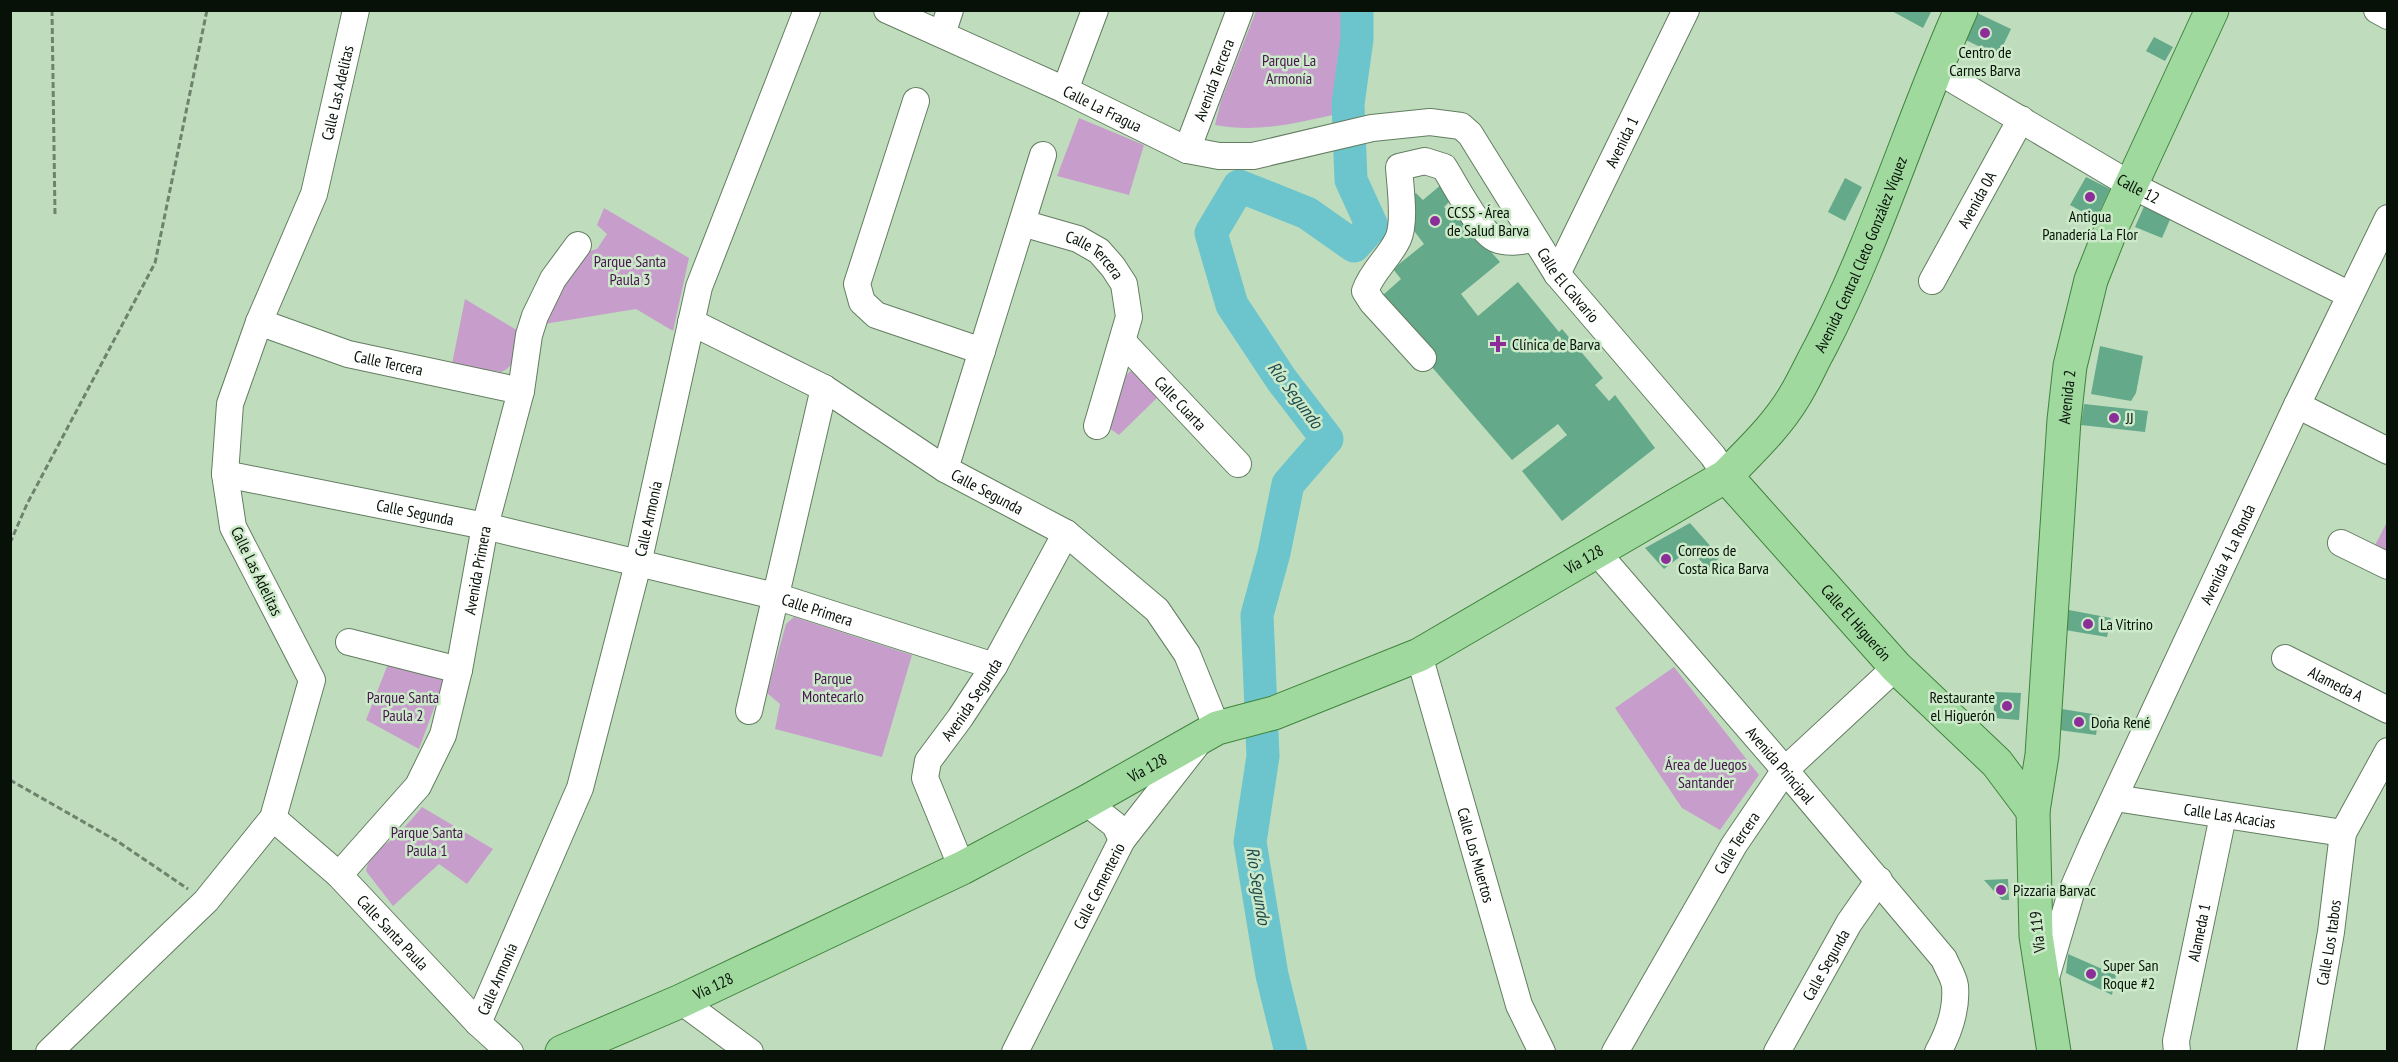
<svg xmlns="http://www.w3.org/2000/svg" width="2398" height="1062" viewBox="0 0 2398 1062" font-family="'PT Sans Narrow',sans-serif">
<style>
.green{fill:#c79ecb}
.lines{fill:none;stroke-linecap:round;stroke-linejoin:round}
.river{stroke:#6cc5cd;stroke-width:33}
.building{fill:#64a989}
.minor-casing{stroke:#637d60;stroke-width:28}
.major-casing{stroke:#40833e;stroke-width:35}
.path{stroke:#6d836c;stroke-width:3;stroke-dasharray:6 3;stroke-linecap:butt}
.minor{stroke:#fff;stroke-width:26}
.major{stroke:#9fd99d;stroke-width:33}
.poi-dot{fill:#8c2e98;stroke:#cceac9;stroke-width:2}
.labels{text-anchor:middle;stroke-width:5;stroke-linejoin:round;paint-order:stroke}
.poi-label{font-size:16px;fill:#071107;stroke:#cceac9;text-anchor:start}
.park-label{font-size:16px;fill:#491350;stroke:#cceac9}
.street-label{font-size:16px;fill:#071107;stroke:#cceac9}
.water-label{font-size:18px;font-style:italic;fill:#214a4e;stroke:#cceac9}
</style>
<rect width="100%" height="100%" fill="#bfddbd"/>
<path class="green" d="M1256,11H1345L1337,114C1297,123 1257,133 1215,125L1221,101Z
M1079,118L1144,145L1129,195L1057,176Z
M604,208L689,258L673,331L636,309L544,324L579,254L597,249L607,234L597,225Z
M465,299L520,332C517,347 517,367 501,372L452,364Z
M1134,368L1163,392L1119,435L1109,428L1123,378Z
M2387,522V561L2371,553Z
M794,617L912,655L882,757L775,729L780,704L767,693L786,624Z
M388,664L445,678L419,749L366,720Z
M1674,667L1759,775L1720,830L1682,808L1615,708Z
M422,807L493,849L467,884L439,864L393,906L366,871C369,853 388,844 400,832C408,824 415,815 422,807Z"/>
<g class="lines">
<path class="river" d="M1291,1052L1272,975L1250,842L1263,756L1257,615L1274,553L1288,484L1327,439L1281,379L1232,305L1211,233L1239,186L1307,213L1354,246L1372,226L1351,180L1348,104L1357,39V10"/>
</g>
<path class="building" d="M1890,10H1932L1923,28Z
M1973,11L2011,29L1998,56L1960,37Z
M2154,37L2173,47L2165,61L2146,51Z
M2086,177L2110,189L2096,219L2070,205Z
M1845,178L1862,187L1845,221L1828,212Z
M1442,184L1453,198L1444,207L1455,219L1459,216L1500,262L1461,294L1478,316L1518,282L1559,332L1562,329L1603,378L1595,385L1609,401L1615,395L1655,448L1562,521L1522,471L1567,435L1558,424L1512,460L1425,359L1414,329L1383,295L1401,279L1393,269L1424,244L1403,216L1404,202L1416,193L1423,200Z
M2145,204L2172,215L2162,238L2135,227Z
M2100,346L2143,356L2136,393L2131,401L2091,394Z
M2084,404L2148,411L2145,432L2081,425Z
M1690,523L1720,557L1708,569L1690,549L1664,569L1645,548Z
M2069,610L2111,618L2107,637L2065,630Z
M1995,692L2021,693L2019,720L1993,718Z
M2062,709L2099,715L2096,735L2059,730Z
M2008,879L2009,900H2002L1984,880Z
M2068,954L2116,975L2112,995L2066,973Z"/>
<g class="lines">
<g class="minor-casing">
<g id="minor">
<path id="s1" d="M887,10L1065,90L1187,150L1219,156H1253L1372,128L1430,122L1461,126L1470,134L1483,155L1557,274L1713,456L1726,476"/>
<path d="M2377,10L2388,16"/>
<path d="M942,34L950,10"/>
<path id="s2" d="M1935,69L2131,185L2350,295"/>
<path d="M1065,90L1095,10"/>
<path d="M916,101L857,284L862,302L876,315L982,351"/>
<path id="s3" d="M1187,150L1240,10"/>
<path id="s4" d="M1022,223L1078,239L1099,251L1113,267L1124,284L1129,317L1097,426"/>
<path id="s5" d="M1557,274L1686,10"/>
<path id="s6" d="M1932,281L2021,119"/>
<path id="s7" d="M259,322L348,354L521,391"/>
<path id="s8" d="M691,322L824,388L945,469L1066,533L1157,610L1187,654L1217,728"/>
<path id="s9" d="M1123,342L1238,464"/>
<path d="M1423,358L1372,302L1365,291C1372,271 1389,258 1398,239C1406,222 1400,186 1399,167L1425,161L1444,167C1455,184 1479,232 1496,239C1508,244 1522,241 1534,239"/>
<path d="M2297,405L2388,451"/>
<path d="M945,469L1043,155"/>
<path id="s10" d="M225,474L485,526L775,596L994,666"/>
<path d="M2341,543L2388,566"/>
<path id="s11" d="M1595,550L1785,770L1944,959C1947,967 1954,977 1955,986C1957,1009 1949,1032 1938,1052"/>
<path d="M349,642L459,670"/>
<path id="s12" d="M1419,655L1519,1005L1542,1052"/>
<path id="s13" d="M2285,658L2388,710"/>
<path d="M749,711L824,388"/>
<path id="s14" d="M2115,798L2343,833"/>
<path d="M1088,801L1091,806L1115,825L1122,840"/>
<path id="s15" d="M273,818L339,875L478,1023L510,1052"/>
<path id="s16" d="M962,868L925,778L928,761L960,718L994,666L1066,533"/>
<path id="s17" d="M339,875L418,786L443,735L459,670L485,526L521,391L529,335L535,316L553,279L578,245"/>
<path id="s18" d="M2045,981L2071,893L2092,845L2297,405L2388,218"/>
<path d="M681,1001L750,1052"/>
<path id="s19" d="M478,1023L580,788L638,564L699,287L807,10"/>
<path id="s20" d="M49,1052L206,901L273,818L312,680L233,527L225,474L230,404L259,322L314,194L356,10"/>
<path id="s21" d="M1015,1052L1122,840L1198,743"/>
<path id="s22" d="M1615,1052L1734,845L1785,770L1896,667"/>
<path id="s23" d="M1777,1052L1849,923L1879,880"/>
<path id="s24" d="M2177,1052L2176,1041L2223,816"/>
<path id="s25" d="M2310,1052L2331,932L2343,833L2388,751"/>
</g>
</g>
<g class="major-casing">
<g id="major">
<path id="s26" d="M1726,476L1896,667L1997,763L2033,811"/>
<path id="s27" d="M562,1052L681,1001L962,868L1088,801L1217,728L1274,713L1419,655L1726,476C1750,451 1776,427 1794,397C1804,381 1811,364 1820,348C1876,240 1911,122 1961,10"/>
<path id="s28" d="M2054,1052L2036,936L2033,811L2042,755L2064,420L2070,366L2091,280L2114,222L2212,10"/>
</g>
</g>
<path class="path" d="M52,10L55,215
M10,543L27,504L155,263L207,10
M10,780L117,841L188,889"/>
<use href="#minor" class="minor"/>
<use href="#major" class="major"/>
</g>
<g class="poi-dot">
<circle cx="1985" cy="33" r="6"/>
<circle cx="2090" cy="197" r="6"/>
<circle cx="1435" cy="221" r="6"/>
<path d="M1495 335h6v6h6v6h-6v6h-6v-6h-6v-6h6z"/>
<circle cx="2114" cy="418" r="6"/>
<circle cx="1666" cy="559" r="6"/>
<circle cx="2088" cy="624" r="6"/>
<circle cx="2007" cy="706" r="6"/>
<circle cx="2079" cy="722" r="6"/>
<circle cx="2001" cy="890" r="6"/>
<circle cx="2091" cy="974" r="6"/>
</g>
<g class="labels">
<g class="poi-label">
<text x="1985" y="58" text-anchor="middle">Centro de<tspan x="1985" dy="18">Carnes Barva</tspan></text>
<text x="1447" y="218">CCSS - Área<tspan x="1447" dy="18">de Salud Barva</tspan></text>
<text x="2090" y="222" text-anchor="middle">Antigua<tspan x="2090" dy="18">Panadería La Flor</tspan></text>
<text x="1512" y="350">Clínica de Barva</text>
<text x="2126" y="424">JJ</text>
<text x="1678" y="556">Correos de<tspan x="1678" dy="18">Costa Rica Barva</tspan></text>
<text x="2100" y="630">La Vitrino</text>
<text x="1995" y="703" text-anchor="end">Restaurante<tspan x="1995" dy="18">el Higuerón</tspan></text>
<text x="2091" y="728">Doña René</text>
<text x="2013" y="896">Pizzaria Barvac</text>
<text x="2103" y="971">Super San<tspan x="2103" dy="18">Roque #2</tspan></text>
</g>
<g class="park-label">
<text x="1289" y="66">Parque La<tspan x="1289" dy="18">Armonía</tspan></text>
<text x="630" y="267">Parque Santa<tspan x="630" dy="18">Paula 3</tspan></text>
<text x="833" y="684">Parque<tspan x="833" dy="18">Montecarlo</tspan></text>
<text x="403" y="703">Parque Santa<tspan x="403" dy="18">Paula 2</tspan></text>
<text x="1706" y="770">Área de Juegos<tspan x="1706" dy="18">Santander</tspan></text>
<text x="427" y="838">Parque Santa<tspan x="427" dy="18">Paula 1</tspan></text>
</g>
<g class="street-label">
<text dy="6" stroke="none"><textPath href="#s3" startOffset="75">Avenida Tercera</textPath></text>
<text dy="6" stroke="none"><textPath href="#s20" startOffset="1094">Calle Las Adelitas</textPath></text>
<text dy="6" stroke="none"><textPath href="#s1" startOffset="237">Calle La Fragua</textPath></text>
<text dy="6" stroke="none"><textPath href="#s5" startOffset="147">Avenida 1</textPath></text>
<text dy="6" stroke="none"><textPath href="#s2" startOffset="236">Calle 12</textPath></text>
<text dy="6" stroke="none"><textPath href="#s6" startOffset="93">Avenida 0A</textPath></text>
<text dy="6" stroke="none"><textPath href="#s27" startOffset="1564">Avenida Central Cleto González Víquez</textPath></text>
<text dy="6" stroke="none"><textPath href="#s4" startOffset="81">Calle Tercera</textPath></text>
<text dy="6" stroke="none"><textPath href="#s1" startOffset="802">Calle El Calvario</textPath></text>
<text dy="6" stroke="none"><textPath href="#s7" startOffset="136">Calle Tercera</textPath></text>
<text dy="6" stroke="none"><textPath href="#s28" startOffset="658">Avenida 2</textPath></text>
<text dy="6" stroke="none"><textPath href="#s9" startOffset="84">Calle Cuarta</textPath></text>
<text dy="6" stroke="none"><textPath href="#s8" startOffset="342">Calle Segunda</textPath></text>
<text dy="6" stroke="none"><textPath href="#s10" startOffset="194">Calle Segunda</textPath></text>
<text dy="6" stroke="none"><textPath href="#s19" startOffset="534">Calle Armonía</textPath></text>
<text dy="6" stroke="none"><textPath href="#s18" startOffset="465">Avenida 4 La Ronda</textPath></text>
<text dy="6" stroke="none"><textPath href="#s27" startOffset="1137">Vía 128</textPath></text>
<text dy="6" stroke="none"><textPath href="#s17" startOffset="344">Avenida Primera</textPath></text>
<text transform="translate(257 571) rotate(64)" y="6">Calle Las Adelitas</text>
<text dy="6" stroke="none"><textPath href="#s10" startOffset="608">Calle Primera</textPath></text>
<text dy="6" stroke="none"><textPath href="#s26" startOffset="196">Calle El Higuerón</textPath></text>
<text dy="6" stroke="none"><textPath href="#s13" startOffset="57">Alameda A</textPath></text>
<text dy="6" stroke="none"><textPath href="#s16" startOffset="190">Avenida Segunda</textPath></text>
<text dy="6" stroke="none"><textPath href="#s11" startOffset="284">Avenida Principal</textPath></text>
<text dy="6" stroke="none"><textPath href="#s27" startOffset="651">Vía 128</textPath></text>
<text dy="6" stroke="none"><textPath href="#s14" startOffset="116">Calle Las Acacias</textPath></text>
<text dy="6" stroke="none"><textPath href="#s22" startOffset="242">Calle Tercera</textPath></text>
<text dy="6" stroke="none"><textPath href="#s12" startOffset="208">Calle Los Muertos</textPath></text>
<text dy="6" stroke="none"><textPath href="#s21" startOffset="186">Calle Cementerio</textPath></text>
<text transform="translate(2037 932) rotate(-96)" y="6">Vía 119</text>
<text dy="6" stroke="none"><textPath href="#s15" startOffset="166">Calle Santa Paula</textPath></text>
<text dy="6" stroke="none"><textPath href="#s24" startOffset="122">Alameda 1</textPath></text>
<text dy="6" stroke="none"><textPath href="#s25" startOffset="111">Calle Los Itabos</textPath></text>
<text dy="6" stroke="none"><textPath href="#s23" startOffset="100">Calle Segunda</textPath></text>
<text dy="6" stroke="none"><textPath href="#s19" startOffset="48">Calle Armonía</textPath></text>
<text dy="6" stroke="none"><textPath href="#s27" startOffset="165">Vía 128</textPath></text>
</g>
<g class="water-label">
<text transform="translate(1295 395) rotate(53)" y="6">Río Segundo</text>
<text transform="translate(1258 886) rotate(81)" y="6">Río Segundo</text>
</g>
</g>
<rect width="2398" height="1062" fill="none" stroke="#071107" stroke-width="24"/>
</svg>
